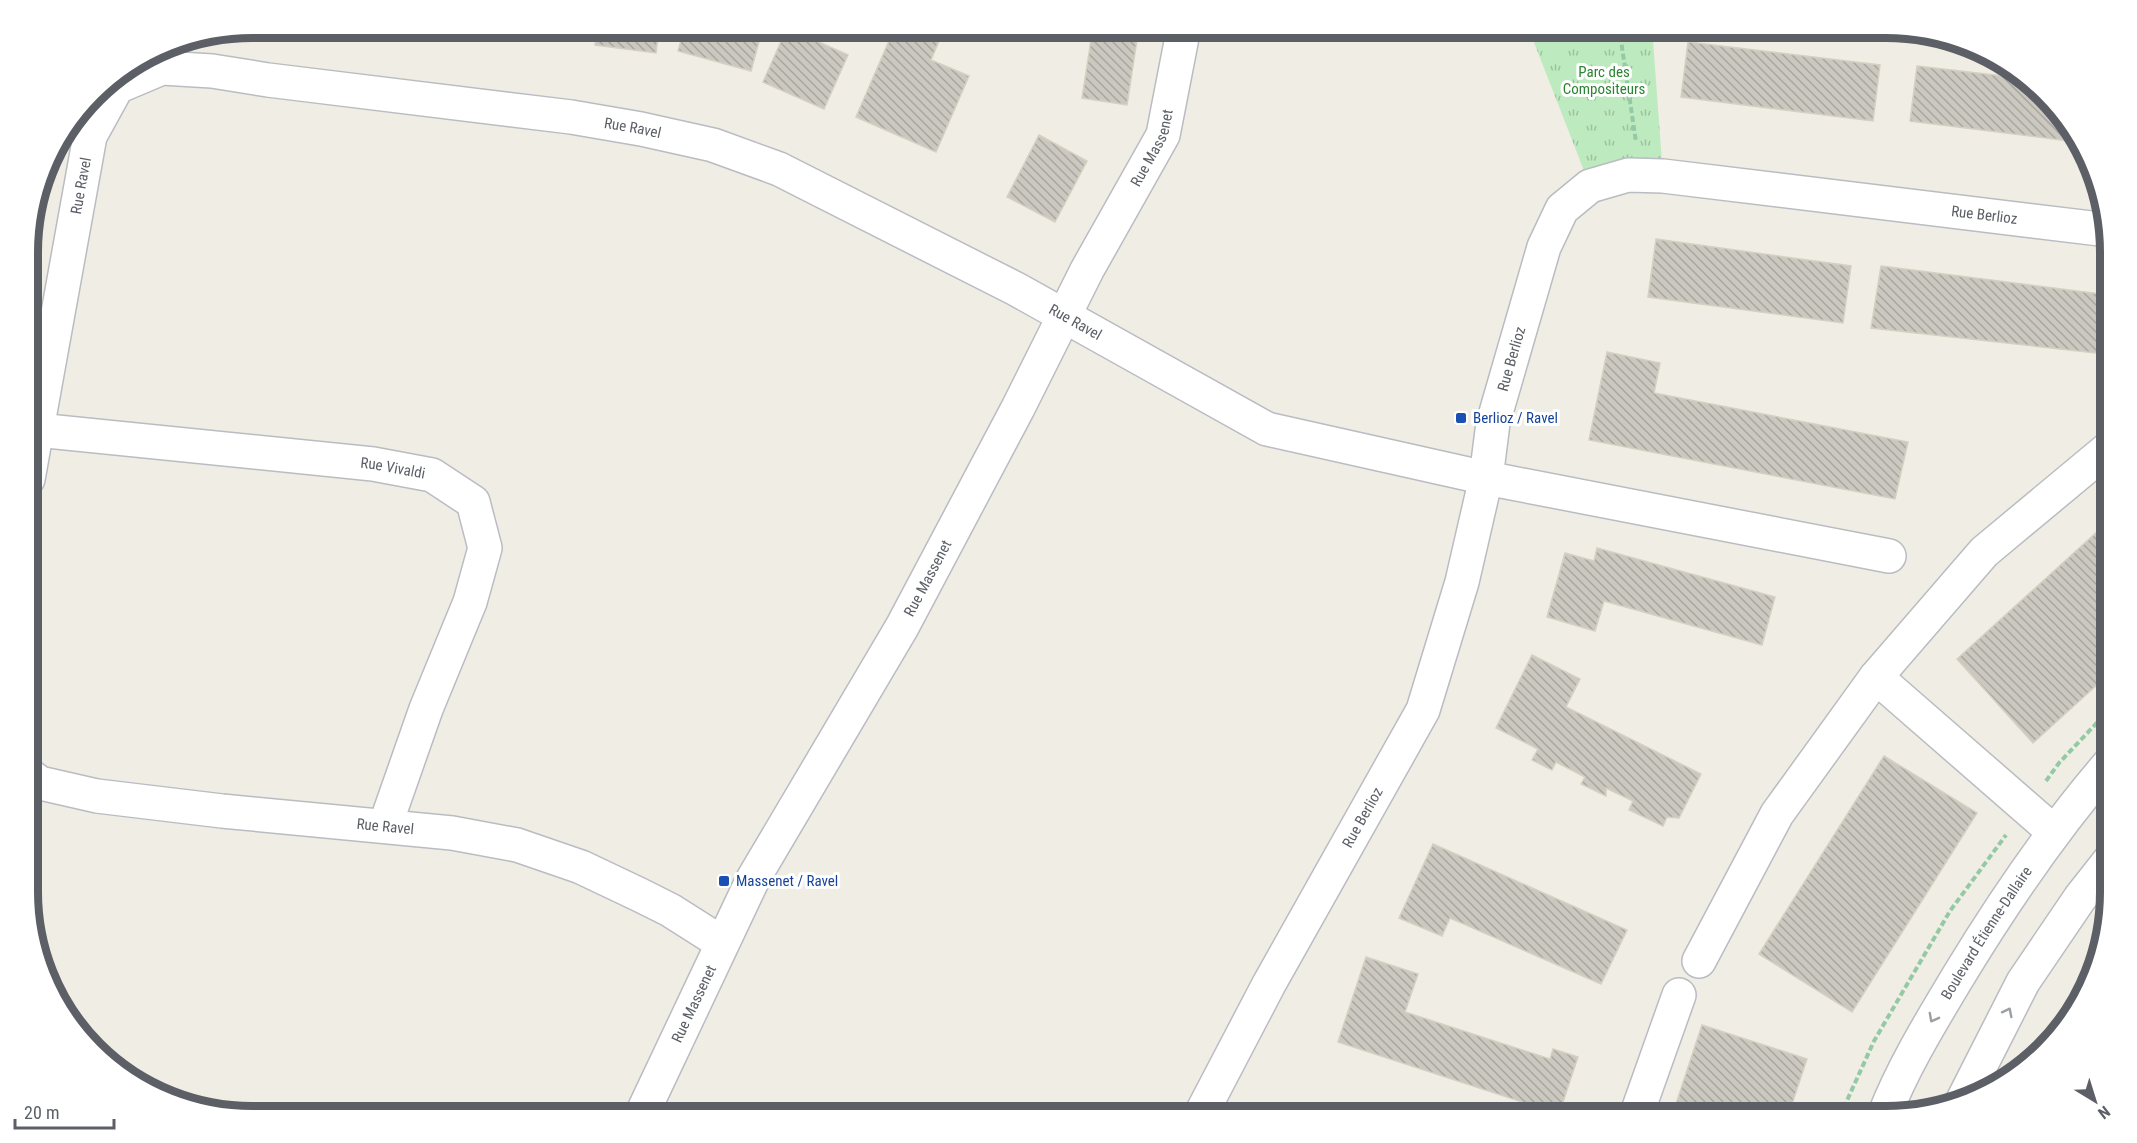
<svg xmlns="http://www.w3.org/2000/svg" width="2137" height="1143" viewBox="0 0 2137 1143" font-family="'Roboto Condensed',sans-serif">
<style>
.grass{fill:url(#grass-tufts)}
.building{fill:url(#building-back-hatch);stroke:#d5d0c1;stroke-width:1.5}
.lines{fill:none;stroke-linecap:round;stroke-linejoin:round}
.minor-casing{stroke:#b9bcc1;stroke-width:36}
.path{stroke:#94c9a5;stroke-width:4;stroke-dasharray:6 3;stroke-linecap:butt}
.minor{stroke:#fff;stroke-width:33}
.oneway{stroke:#9da0a3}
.transit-dot{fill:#1a4fb4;stroke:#fff;stroke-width:2}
.labels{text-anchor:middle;stroke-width:6;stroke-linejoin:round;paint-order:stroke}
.park-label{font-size:15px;fill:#2c8433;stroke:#fff}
.street-label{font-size:15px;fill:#5c6066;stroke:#fff}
.transit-label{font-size:15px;fill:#164399;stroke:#fff;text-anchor:start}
.rim{fill:none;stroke:#5c6066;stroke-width:8}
</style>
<defs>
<pattern id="grass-tufts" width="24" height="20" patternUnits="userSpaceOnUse" patternTransform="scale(1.5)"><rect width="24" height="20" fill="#beeabf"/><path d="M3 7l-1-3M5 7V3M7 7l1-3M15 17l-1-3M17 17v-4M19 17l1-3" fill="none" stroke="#9ec19f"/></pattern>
<pattern id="building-back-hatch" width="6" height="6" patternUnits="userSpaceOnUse" patternTransform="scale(1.5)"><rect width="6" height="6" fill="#cbc8c0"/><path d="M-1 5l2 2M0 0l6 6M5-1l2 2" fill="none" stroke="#a8a6a0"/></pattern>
</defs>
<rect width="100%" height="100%" fill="#f0ede4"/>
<path class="grass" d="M1528,27H1652L1663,176L1590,186Z"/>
<path class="building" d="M434,27H496L495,34L473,32L472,38L451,36L452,29Z
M519,27H564L563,39L519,34Z
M597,27H659L656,53L595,45Z
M685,27H763L751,71L678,51Z
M895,27H906L939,41L931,60L969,76L936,152L856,117Z
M1093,27H1139L1127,105L1082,98Z
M787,28L848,55L824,109L763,82Z
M1688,42L1880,65L1873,121L1681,97Z
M1917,66L2029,79L2072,126L2078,142L1910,121Z
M1039,135L1087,161L1055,222L1007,197Z
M1656,239L1851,266L1843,323L1648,297Z
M1881,266L2108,295V328L2105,354L1871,328Z
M1607,352L1660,363L1654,393L1908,442L1895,499L1589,440Z
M2109,521V674L2033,743L1957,659Z
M1597,548L1775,597L1762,645L1604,601L1595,631L1547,617L1565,553L1594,561Z
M1532,655L1580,679L1566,707L1701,774L1679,818L1667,817L1663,826L1629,810L1633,801L1606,788V796L1581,784L1585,777L1556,762L1552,770L1532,760L1538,749L1496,728Z
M1884,756L1977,813L1852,1012L1759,954Z
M1433,844L1627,930L1601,984L1450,918L1442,936L1399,918Z
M1366,957L1418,974L1405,1012L1550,1059L1553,1049L1578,1057L1559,1114L1338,1042Z
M1702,1025L1807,1059L1788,1116H1672Z"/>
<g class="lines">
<g class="minor-casing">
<g id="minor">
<path id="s1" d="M37,430L373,464L432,475L473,502L485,548L470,602L426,709L385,826"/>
<path id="s2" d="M28,479L90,136L117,87L162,68L212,71L268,80L571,117L641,129L713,145L779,169L1016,289L1267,429L1486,478L1889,556"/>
<path d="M1876,677L1984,552L2109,448"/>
<path id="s3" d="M29,775L40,783L97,796L222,811L452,833L517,845L581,867L640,895L670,910L722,943"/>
<path d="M1699,961L1777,814L1876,677L2054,832"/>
<path d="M1962,1102L2023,982L2080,898L2110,860"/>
<path id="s4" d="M641,1116L753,879L902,627L1018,408L1087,270L1163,135L1184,27"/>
<path id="s5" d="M1200,1116L1269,984L1423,710L1462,582L1486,478L1493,423L1544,247L1562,209L1590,186L1628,175L1663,176L2108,230"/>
<path d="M1636,1116L1679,995"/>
<path id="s6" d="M1884,1116C1903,1067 1932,1020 1959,975C2004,901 2053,829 2110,763"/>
</g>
</g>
<path class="path" d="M1619,27L1636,142
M2046,781L2059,763L2109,710
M1840,1116L1874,1041L1950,911L2006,835"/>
<use href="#minor" class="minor"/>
</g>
<defs><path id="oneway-chevron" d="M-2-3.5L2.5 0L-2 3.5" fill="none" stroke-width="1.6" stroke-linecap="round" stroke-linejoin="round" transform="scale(1.5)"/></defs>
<g class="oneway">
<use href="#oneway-chevron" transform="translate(2008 1012) rotate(-63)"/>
<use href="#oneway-chevron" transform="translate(1933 1018) rotate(118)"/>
</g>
<g class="transit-dot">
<rect x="1455" y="412" width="12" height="12" rx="3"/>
<rect x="718" y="875" width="12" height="12" rx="3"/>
</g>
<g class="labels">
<g class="park-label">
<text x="1604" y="77">Parc des<tspan x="1604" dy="17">Compositeurs</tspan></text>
</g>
<g class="street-label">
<text dy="5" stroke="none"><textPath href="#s2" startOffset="928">Rue Ravel</textPath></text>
<text dy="5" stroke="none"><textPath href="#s4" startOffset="1096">Rue Massenet</textPath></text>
<text dy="5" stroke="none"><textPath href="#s2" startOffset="298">Rue Ravel</textPath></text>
<text dy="5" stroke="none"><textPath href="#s5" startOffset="1419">Rue Berlioz</textPath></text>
<text dy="5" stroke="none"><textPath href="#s2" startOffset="1414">Rue Ravel</textPath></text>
<text dy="5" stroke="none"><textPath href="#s5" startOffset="826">Rue Berlioz</textPath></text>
<text dy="5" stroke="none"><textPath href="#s1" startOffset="358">Rue Vivaldi</textPath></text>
<text dy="5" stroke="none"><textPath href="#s4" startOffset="610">Rue Massenet</textPath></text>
<text dy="5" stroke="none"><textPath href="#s5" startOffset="340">Rue Berlioz</textPath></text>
<text dy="5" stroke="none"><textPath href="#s3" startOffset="362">Rue Ravel</textPath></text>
<text dy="5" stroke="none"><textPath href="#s6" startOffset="210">Boulevard Étienne-Dallaire</textPath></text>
<text dy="5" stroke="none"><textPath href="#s4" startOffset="124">Rue Massenet</textPath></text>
</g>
<g class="transit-label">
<text x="1473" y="423">Berlioz / Ravel</text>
<text x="736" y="886">Massenet / Ravel</text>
</g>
</g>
<path d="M0 0H2137V1143H0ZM252 38H1886A214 214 0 0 1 2100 252V892A214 214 0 0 1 1886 1106H252A214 214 0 0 1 38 892V252A214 214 0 0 1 252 38Z" fill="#fff" fill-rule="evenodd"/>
<path class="rim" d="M252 38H1886A214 214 0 0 1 2100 252V892A214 214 0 0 1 1886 1106H252A214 214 0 0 1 38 892V252A214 214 0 0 1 252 38Z"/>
<g transform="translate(2095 1101) rotate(142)" stroke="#ffffff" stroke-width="4.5" paint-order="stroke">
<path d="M0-4.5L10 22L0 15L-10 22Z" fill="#5c6066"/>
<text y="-9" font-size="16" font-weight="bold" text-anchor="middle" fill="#5c6066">N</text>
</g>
<path d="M15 1119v9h99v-9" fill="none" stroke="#5c6066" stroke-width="3"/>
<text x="24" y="1119" font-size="18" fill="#5c6066" stroke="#ffffff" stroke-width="4.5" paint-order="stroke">20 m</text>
</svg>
